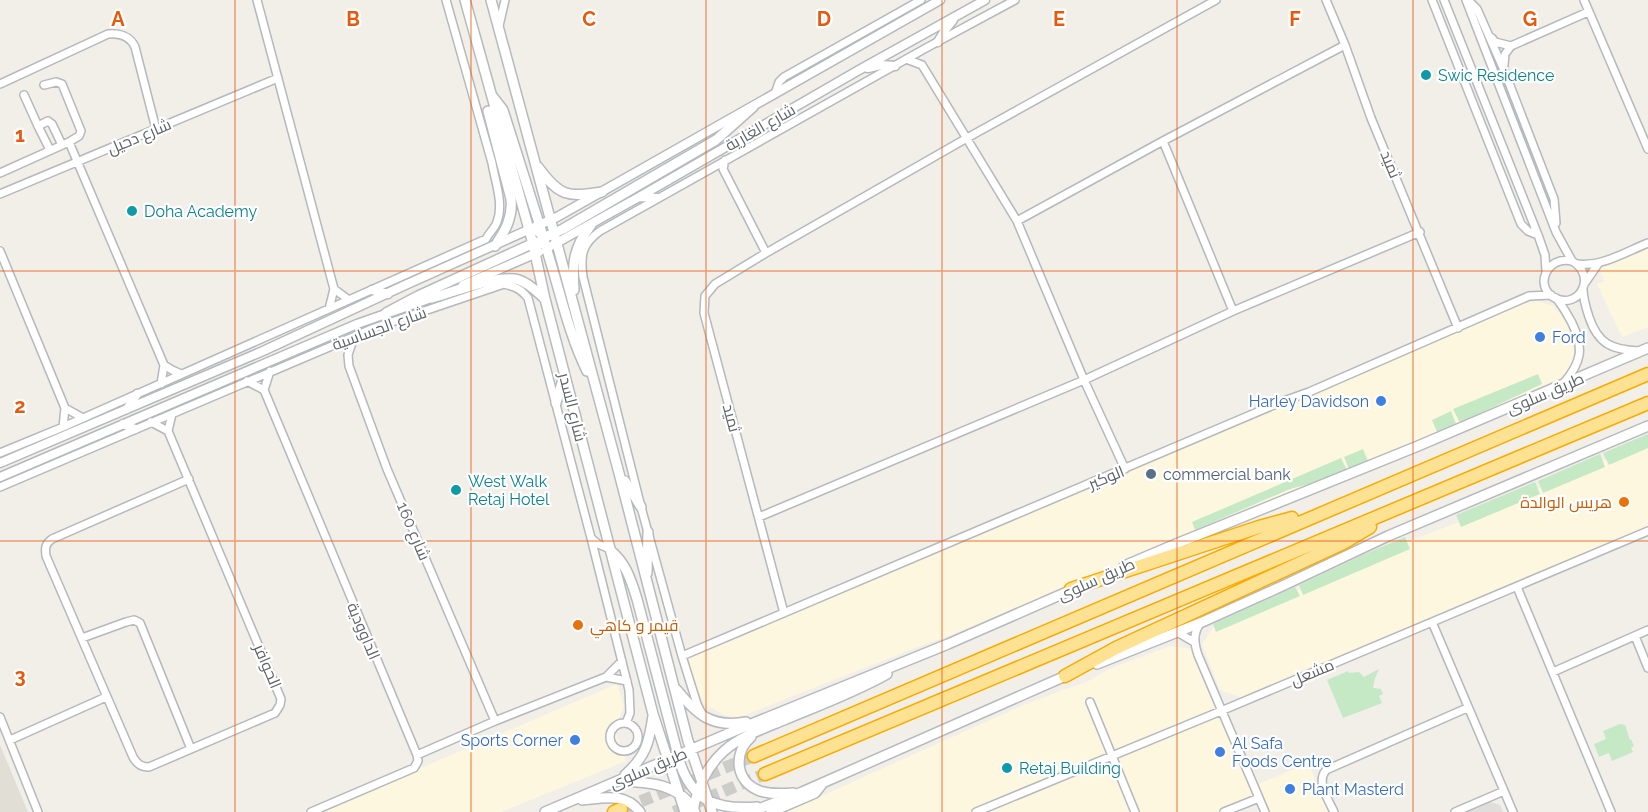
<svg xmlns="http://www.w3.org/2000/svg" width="1648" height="812" viewBox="0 0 1648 812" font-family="Raleway,Cairo,sans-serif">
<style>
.commercial{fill:#fef7e0}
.industrial{fill:#e0deda}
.education{fill:#e1ded6}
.green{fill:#c5e8c5}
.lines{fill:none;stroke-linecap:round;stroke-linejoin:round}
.motorway-tunnel{stroke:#ccccc8;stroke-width:12;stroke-dasharray:12 6;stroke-linecap:butt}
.minor-casing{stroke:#b5b8bc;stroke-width:10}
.tertiary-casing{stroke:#b5b8bc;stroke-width:11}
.secondary-casing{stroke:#b6babf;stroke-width:12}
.motorway-casing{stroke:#f9ab00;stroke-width:15}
.minor{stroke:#fff;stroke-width:7}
.tertiary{stroke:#fff;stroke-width:8}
.secondary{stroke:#fff;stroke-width:9}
.motorway{stroke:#fde293;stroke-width:12}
.grid{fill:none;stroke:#e8590c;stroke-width:1.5;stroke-opacity:0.55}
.culture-dot{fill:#0f9aa8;stroke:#fff;stroke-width:2}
.shop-dot{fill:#3f7fe0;stroke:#fff;stroke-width:2}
.service-dot{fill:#5c6f8a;stroke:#fff;stroke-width:2}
.food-dot{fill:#e8710a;stroke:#fff;stroke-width:2}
.labels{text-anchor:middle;stroke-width:4.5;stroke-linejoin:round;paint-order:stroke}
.culture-label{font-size:16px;fill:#0d838f;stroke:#fff;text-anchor:start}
.street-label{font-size:16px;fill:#5f6368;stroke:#fff}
.shop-label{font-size:16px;fill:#366cbe;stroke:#fff;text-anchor:start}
.service-label{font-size:16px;fill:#4e5e75;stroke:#fff;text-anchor:start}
.food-label{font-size:16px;fill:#c56008;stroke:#fff;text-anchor:end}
.grid-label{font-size:20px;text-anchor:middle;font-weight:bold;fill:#e8590c;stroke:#fff;stroke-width:4.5;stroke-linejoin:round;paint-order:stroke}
</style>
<rect width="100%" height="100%" fill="#f1efe8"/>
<path class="commercial" d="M1648,247V327L1622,337L1597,284L1604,281L1599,268Z
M1537,301L1554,306L1565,321L1572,337L1575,358L1560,381L1275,499L946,637L920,646L740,717L726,716L705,704L694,682L687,658L1524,304Z
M1648,441V528L1243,698L1220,690L1202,644L1213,628L1407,542L1459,522Z
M1170,646L1192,649L1253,797L1217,812H786L1019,707L1063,690L1087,682L1109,669Z
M617,684L624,705L615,731L626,761L501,812H318Z
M1308,763L1329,812H1265L1254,786Z"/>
<path class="industrial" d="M1490,802L1500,805L1503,812H1466Z"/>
<path class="education" d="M0,745L28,812H0Z"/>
<path class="green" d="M1538,374L1542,384L1460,423L1453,409Z
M1451,411L1456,424L1437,432L1432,420Z
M1648,434V448L1609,465L1603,453Z
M1363,449L1368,461L1349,469L1344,457Z
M1600,454L1605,467L1543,493L1538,481Z
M1341,458L1347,470L1316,482L1290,489L1195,530L1192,522Z
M1535,482L1540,494L1461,527L1456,515Z
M1405,537L1410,549L1303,595L1299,585L1365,554Z
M1295,587L1300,596L1216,632L1213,624Z
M1379,669L1375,678L1373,688L1381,689L1383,694L1379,696L1382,703L1343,718L1327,680L1348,671L1349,673L1359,672L1364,677Z
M1620,724L1625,725L1630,740L1631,739L1634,746L1631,748L1633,752L1612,761L1609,753L1599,757L1594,744L1606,739L1603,731Z"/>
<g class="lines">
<path class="motorway-tunnel" d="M624,808L754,756
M674,812L765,774"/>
<g class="minor-casing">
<path id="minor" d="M257,0L334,289L329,309
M1326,0L1345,45L1371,118L1458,328
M1432,0L1521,224L1528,231L1538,235
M1444,0L1538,235L1545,255L1546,271
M1466,0L1556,232L1572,261C1598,276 1579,310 1555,298C1533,287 1547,255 1572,261
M1468,0L1477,9L1504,70L1554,199L1556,223
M1584,0L1648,149
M499,26L505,0
M1492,38L1495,42L1511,46
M1504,65L1505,54L1511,46L1588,12
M0,84L108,34C119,33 130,36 135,47L156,129
M44,85L56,82L62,84L81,131L79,136L69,142L164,365L161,384
M775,94L779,82L784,77L921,0
M24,95L38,126
M1163,141L1233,311
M50,150L38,126L48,121L52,124L62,145
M725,160L723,169L766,253
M0,173L69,142
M0,194L278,78
M1017,221L1163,141L1345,45
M0,251L65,408L63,427
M1577,264C1602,267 1625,252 1648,243
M1585,283L1598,264
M334,289L349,300
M1583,289C1583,299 1586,308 1589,317C1598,344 1612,350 1639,351
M1556,298C1563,306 1567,314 1572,323C1584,348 1582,362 1563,384
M354,337L348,355L349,366L387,469L495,721
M164,365L172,370L181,374
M247,381L264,390L417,755L418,761L414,768L311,812
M264,390L270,371
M65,408L83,418
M172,414L168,431L281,699L280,705L275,713L149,767C141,767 137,764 133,757L46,556C45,548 45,544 52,539L189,479
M151,422L168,431
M0,453L63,427L486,239C489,233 495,228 497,222C504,204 495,181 492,163L446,0
M1125,469L1084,380L1233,311L1420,232
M0,487L374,328L504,284C516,287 521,289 528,298L591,538L598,544L610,549
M759,517L1084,380L1017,221L922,65L906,59
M591,538L629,690L630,713L626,723
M1517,587L1611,812
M784,613L704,313L705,296L715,284L766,253L967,138L1216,0
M1432,622L1513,812
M1200,623C1193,634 1194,643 1198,655L1265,812
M1177,632L1194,642
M1635,636L1648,668
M82,638L126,622L134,620L140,623L191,749
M682,656L1281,402L1309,392L1529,296L1551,295
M1553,672L1648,630
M606,677L627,681
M1090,702L1135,812
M702,714L697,704L682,656L641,507L583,277C580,255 582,244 600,231L926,48L1015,0
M0,717L38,812
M610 737a14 14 0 1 1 28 0a14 14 0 1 1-28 0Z
M10,740L106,697
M417,755L495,721L606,677L622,661
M976,812L1221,711L1648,531
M1224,812L1259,798
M1334,812C1328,799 1316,782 1326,770L1467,708
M1455,812L1504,791"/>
</g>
<g class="tertiary-casing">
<path id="tertiary" d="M938,42L945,30L953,20
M868,68L881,65L895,66
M640,197L657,198
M551,246L639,197L859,70L985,0
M463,285L539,252
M372,290L388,294
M127,409L137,394
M123,424L135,429
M0,463L263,351L403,286L557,217L940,0
M0,477L357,324L437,296"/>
</g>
<g class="secondary-casing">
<path id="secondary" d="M465,0L533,244L545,299L653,714L685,812
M491,0L619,473L688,741L712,812
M493,97L503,110L543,236
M488,111L511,199C513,218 505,231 495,246
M538,167C560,197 567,197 602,192
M529,230H537L542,235C558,281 566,328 587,371
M535,251C537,238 553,234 563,229L716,140L753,107
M574,290C572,262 574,247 591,225
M432,298C453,292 499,274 519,280C529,283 537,292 545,299
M386,313L418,296L536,242
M556,403L564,376
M625,481L641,507
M610,550C626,563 631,580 637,599L680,763C693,802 718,810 757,807
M1124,566L1176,544L1418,446L1648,348
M647,573L648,532
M1097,664L1200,623L1280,587L1388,536L1648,426
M677,690C697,715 712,728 746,722
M751,737C733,753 735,782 760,791C770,794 782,794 793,793
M625,775C646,756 649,743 653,716
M621,781C649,782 681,784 695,812
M582,800C604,798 625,792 640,812
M545,812L739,729L948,644L1076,588
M693,812C696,790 707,766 724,751C741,736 765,728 786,719C820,705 855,692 887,674
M751,812L802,792L1070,674
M771,812L815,793L823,783"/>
</g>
<g class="motorway-casing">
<path id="motorway" d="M1071,589L1259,527L1292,518
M1065,676L1116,648L1343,543L1370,527
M754,756L1648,374
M765,774L1648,403
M614,812L621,809"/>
</g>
<use href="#minor" class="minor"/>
<use href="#tertiary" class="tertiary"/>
<use href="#secondary" class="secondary"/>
<use href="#motorway" class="motorway"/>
</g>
<path class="grid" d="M235,0V812M471,0V812M706,0V812M942,0V812M1177,0V812M1413,0V812M0,271H1648M0,541H1648"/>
<g class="culture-dot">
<circle cx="1426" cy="75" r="6"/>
<circle cx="132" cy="211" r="6"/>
<circle cx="456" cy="490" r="6"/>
<circle cx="1007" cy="768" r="6"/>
</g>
<g class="shop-dot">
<circle cx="1540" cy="337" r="6"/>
<circle cx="1381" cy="401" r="6"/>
<circle cx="575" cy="740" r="6"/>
<circle cx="1220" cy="752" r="6"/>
<circle cx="1290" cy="789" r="6"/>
</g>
<circle class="service-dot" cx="1151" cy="474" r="6"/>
<g class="food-dot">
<circle cx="1624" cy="502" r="6"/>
<circle cx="578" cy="625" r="6"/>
</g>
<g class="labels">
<g class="culture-label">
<text x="1438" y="81">Swic Residence</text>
<text x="144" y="217">Doha Academy</text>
<text x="468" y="487">West Walk<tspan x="468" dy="18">Retaj Hotel</tspan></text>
<text x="1019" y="774">Retaj Building</text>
</g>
<g class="street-label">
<text transform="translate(760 127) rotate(-30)" y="6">شارع الغارية</text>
<text transform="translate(139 136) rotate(-23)" y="6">شارع دحيل</text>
<text transform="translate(1391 164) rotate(67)" y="6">ثميد</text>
<text transform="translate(379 328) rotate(-20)" y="6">شارع الجساسية</text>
<text transform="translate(1545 393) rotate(-23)" y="6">طريق سلوى</text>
<text transform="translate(573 407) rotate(76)" y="6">شارع السدر</text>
<text transform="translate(732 418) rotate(75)" y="6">ثميد</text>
<text transform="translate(1106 477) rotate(-22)" y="6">الوكير</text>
<text transform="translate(414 531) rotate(67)" y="6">شارع 160</text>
<text transform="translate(1096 579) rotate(-24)" y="6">طريق سلوى</text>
<text transform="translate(364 631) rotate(67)" y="6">الداوودية</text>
<text transform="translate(268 666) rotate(67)" y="6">الحوافر</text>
<text transform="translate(1312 672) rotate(-23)" y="6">مشعل</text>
<text transform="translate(648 768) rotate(-23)" y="6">طريق سلوى</text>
</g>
<g class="shop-label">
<text x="1552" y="343">Ford</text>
<text x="1369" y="407" text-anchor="end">Harley Davidson</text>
<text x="563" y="746" text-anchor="end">Sports Corner</text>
<text x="1232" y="749">Al Safa<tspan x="1232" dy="18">Foods Centre</tspan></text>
<text x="1302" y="795">Plant Masterd</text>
</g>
<g class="service-label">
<text x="1163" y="480">commercial bank</text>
</g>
<g class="food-label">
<text x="1612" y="508">هريس الوالدة</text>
<text x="590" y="631" text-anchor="start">قيمر و كاهي</text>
</g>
</g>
<g class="grid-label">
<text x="118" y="26">A</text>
<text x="353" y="26">B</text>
<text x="589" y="26">C</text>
<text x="824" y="26">D</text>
<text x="1059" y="26">E</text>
<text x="1295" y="26">F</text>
<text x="1530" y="26">G</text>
<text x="20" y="142">1</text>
<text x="20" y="413">2</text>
<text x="20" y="683">3</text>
</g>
</svg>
